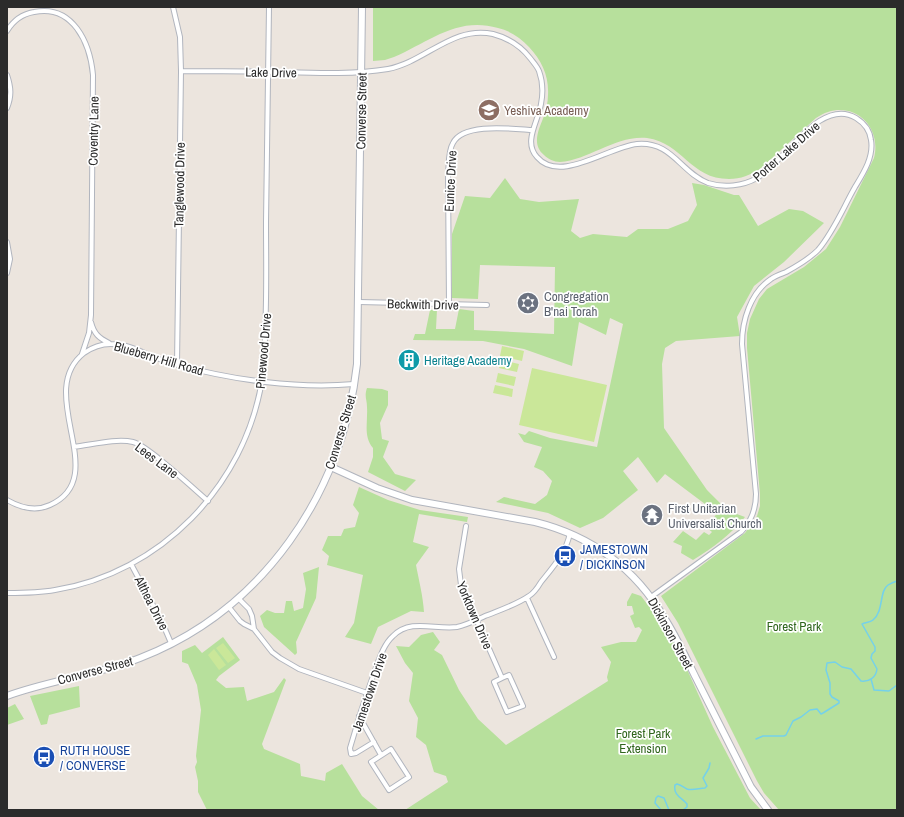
<svg xmlns="http://www.w3.org/2000/svg" width="904" height="817" viewBox="0 0 904 817" font-family="'Archivo Narrow',sans-serif">
<style>
.green{fill:#b7e09c}
.pitch{fill:#cae799}
.lines{fill:none;stroke-linecap:round;stroke-linejoin:round}
.stream{stroke:#75d1ea;stroke-width:1.5}
.minor-casing{stroke:#b1b5be;stroke-width:6}
.secondary-casing{stroke:#b1b5be;stroke-width:8}
.minor{stroke:#fff;stroke-width:4}
.secondary{stroke:#fff;stroke-width:6}
.labels{text-anchor:middle;stroke-width:3.5;stroke-linejoin:round;paint-order:stroke}
.street-label{font-size:13px;fill:#2b2b2b;stroke:#fff}
.education-label{font-size:13px;fill:#785e54;stroke:#fff;text-anchor:start}
.worship-label{font-size:13px;fill:#5b616d;stroke:#fff;text-anchor:start}
.culture-label{font-size:13px;fill:#0d838f;stroke:#fff;text-anchor:start}
.transit-label{font-size:13px;fill:#164399;stroke:#fff;text-anchor:start}
.park-label{font-size:13px;fill:#30661d;stroke:#fff}
</style>
<rect width="100%" height="100%" fill="#ece5de"/>
<path class="green" d="M373,7H897V810H779L764,793L757,781L678,623L661,596L745,533L757,516L760,506V494L747,348V333L750,319L759,299L767,289L804,267L826,249L840,227L874,158C883,122 847,96 816,118L760,169C750,175 741,179 729,179C690,179 683,143 647,138C616,135 589,160 560,162C554,162 548,159 544,155C531,144 539,129 544,116C546,110 548,102 548,95C549,76 542,61 529,47C520,37 510,31 498,28C457,16 429,42 394,57L385,60L373,61Z
M505,178L520,199L539,202L579,199L571,231L580,238L593,234L627,237L638,229H668L688,221L697,205L692,183L704,185L734,195H739L758,226L789,209L803,211L824,223L784,262L754,286L737,317L740,336L676,341L665,348L662,364L664,428L707,490L722,505L734,513L745,517C729,536 714,547 693,560L681,553L682,546L673,542L683,531L696,540L704,532L709,535L712,532L707,528L717,513L665,474L657,483L638,457L623,471L638,490L603,518L580,528L548,513L496,502L504,497L535,504L547,495L552,481L543,471L534,467L542,447L524,442L518,433L525,435L529,431L550,438L597,447L623,324L610,318L606,335L579,322L572,366L524,349L483,341L413,340L415,334H425L430,310L437,309L436,329H455L459,309L474,311V330L554,334L555,267L480,265L478,299L452,298V234L465,196L490,198Z
M367,388L382,389L388,391V405L380,423L382,439L389,441L383,457L395,474L416,480L405,491L368,472L373,457V448C363,436 368,422 367,407C367,399 364,397 367,388Z
M359,487L388,500L420,510L468,517L467,522L419,514L413,542L429,547L416,565C419,581 423,596 424,612L411,611L378,627L371,644L345,637L354,623L363,575L327,565L329,556L322,550L328,536H341L344,529L355,527L359,513L353,505Z
M319,567L316,598L296,642L297,653L295,655L264,627L260,616L267,610L275,613H284L286,601H292L294,611L303,608L306,589L303,573Z
M632,593L641,596L651,609L653,605L681,656L713,727L750,798L761,810H405L448,782L446,776L434,772L426,745L416,737L418,718L409,701L413,673L405,663L396,646L409,647L421,635L433,632L440,642L434,650L442,655L459,690L478,719L506,745L608,681L607,677L611,662L601,647L621,642H636L642,630L639,627L635,628L630,616L634,614L632,606H627V602Z
M223,637L240,660L219,676L216,680L226,688L244,687L247,701L274,692L284,678L286,680L262,744L264,749L300,764L301,776L325,781L326,773L342,764L362,796L379,810H207L198,792V781L195,767L197,762L196,756L201,710L197,685L188,664L182,662V651L195,645L202,653Z
M79,686L80,707L49,715L47,724L41,725L30,696Z
M15,704L24,719L7,725V708Z"/>
<path class="pitch" d="M502,346L524,351L522,361L500,356Z
M501,360L519,364L517,372L499,368Z
M532,368L607,385L594,442L519,425Z
M498,373L516,377L514,386L496,382Z
M495,385L513,389L512,397L493,393Z
M223,643L235,658L228,663L216,648Z
M214,649L226,665L219,670L208,655Z"/>
<g class="lines">
<path class="stream" d="M871,679L874,690L889,691L897,685
M756,739L763,736H784L786,735L793,721L801,717L810,710L817,709L821,714L823,713L839,703V701L832,697L830,694V683L826,670L827,663L835,662L842,667L851,669L861,681C870,682 876,677 877,669L871,658L872,654L875,651V647L862,624C865,622 870,623 873,620C884,611 879,591 888,585C891,583 894,582 897,581
M661,810L655,803L656,798L658,796L664,798L669,810
M683,810L687,807V804C682,798 673,795 675,785L677,784C681,785 683,787 687,789C692,791 700,788 705,788L707,786L703,778L709,768L710,763"/>
<g class="minor-casing">
<path id="minor" d="M173,7L180,37L181,71L177,364
M7,31C13,21 22,14 34,12C73,4 90,43 93,75L91,315L89,333L82,354
M181,71C213,71 244,71 276,72C312,73 353,75 388,69C425,62 453,25 493,34C508,38 520,45 530,58C533,62 537,66 539,71C543,82 543,94 541,104C538,122 523,142 537,157C560,184 608,147 637,144C672,141 680,172 708,183C724,188 743,186 757,178C784,163 820,96 856,118C864,123 870,131 871,140C874,157 863,174 855,187C843,208 834,231 818,250C809,259 797,266 786,272C781,274 775,276 771,279C750,293 742,321 742,344L756,494C756,509 752,521 741,532L651,597
M7,75C11,87 12,96 7,108
M7,242L10,259L7,273
M359,302L487,305
M449,304L448,174C449,164 448,151 453,143C463,122 514,129 533,130
M91,322C94,334 99,338 109,343
M74,447C91,445 116,438 133,442C147,445 194,489 208,501
M7,500C21,508 35,512 50,505C113,477 33,393 84,353C95,345 107,342 121,345C131,346 140,351 149,355C158,359 168,362 178,365C232,380 298,389 354,384
M466,526L459,569L461,585L502,678L509,675L523,706L507,712L494,682L502,678
M131,564L162,622L171,643
M7,593C23,593 39,593 55,590C160,573 245,486 262,380C265,365 265,348 265,332C267,295 266,258 266,222C267,150 268,79 269,7
M238,598L249,609L252,616L254,629L272,652L280,658L299,669L367,693
M527,598L554,657
M228,606L240,621L244,624L254,629
M359,716L381,755
M374,742L356,753L351,754L350,748C357,723 365,698 374,673C379,660 383,645 393,636C411,618 435,630 457,627C467,625 476,620 485,616C500,610 516,605 529,596C534,593 538,587 541,582C553,567 566,553 570,533
M391,749L409,777L389,790L371,762Z"/>
</g>
<g class="secondary-casing">
<path id="secondary" d="M331,467L377,488L412,500L535,522C592,536 635,568 665,619C677,638 686,658 696,678C714,714 733,751 751,787L768,810
M7,696C51,680 97,675 140,658C263,610 343,493 357,364L362,7"/>
</g>
<use href="#minor" class="minor"/>
<use href="#secondary" class="secondary"/>
</g>
<defs>
<g id="school-disc" transform="scale(1.15)"><circle r="9.5" fill="#8d6e63" stroke="#fff"/><path d="M0-5L7-2L0 1L-7-2ZM-4 1L0 2.5L4 1V4Q0 6-4 4Z" fill="#fff"/></g>
<g id="synagogue-disc" transform="scale(1.15)"><circle r="9.5" fill="#6b7280" stroke="#fff"/><path d="M0-6.5L5.6 3.2H-5.6ZM0 6.5L5.6-3.2H-5.6Z" fill="#fff"/></g>
<g id="building-disc" transform="scale(1.15)"><circle r="9.5" fill="#0f9aa8" stroke="#fff"/><path d="M-4-6H4V6H1V3H-1V6H-4ZM-2.5-4.3h1.7v1.8h-1.7ZM.8-4.3h1.7v1.8H.8ZM-2.5-1h1.7V.8h-1.7ZM.8-1h1.7V.8H.8Z" fill="#fff"/></g>
<g id="temple-disc" transform="scale(1.15)"><circle r="9.5" fill="#6b7280" stroke="#fff"/><path d="M0-6L5-2H3V0L6.5 2.5H4V6H1.5V3h-3V6H-4V2.5H-6.5L-3 0V-2H-5Z" fill="#fff"/></g>
<g id="bus-disc" transform="scale(1.15)"><circle r="9.5" fill="#1a4fb4" stroke="#fff"/><path d="M-5-6H5V4H4V6H2V4H-2V6H-4V4H-5ZM-3.5-4V0h7V-4ZM-3.5 1.2v1.5H-2V1.2ZM2 1.2v1.5H3.5V1.2Z" fill="#fff"/></g>
</defs>
<g fill-rule="evenodd">
<use href="#school-disc" x="489" y="110"/>
<use href="#synagogue-disc" x="528" y="303"/>
<use href="#building-disc" x="409" y="360"/>
<use href="#temple-disc" x="652" y="515"/>
<use href="#bus-disc" x="565" y="556"/>
<use href="#bus-disc" x="44" y="757"/>
</g>
<g class="labels">
<g class="street-label">
<text transform="translate(271 72) rotate(1)" y="5">Lake Drive</text>
<text transform="translate(361 111) rotate(-89)" y="5">Converse Street</text>
<text transform="translate(93 131) rotate(-89)" y="5">Coventry Lane</text>
<text transform="translate(786 151) rotate(-41)" y="5">Porter Lake Drive</text>
<text transform="translate(450 181) rotate(-87)" y="5">Eunice Drive</text>
<text transform="translate(179 185) rotate(-89)" y="5">Tanglewood Drive</text>
<text transform="translate(423 304) rotate(1)" y="5">Beckwith Drive</text>
<text transform="translate(263 351) rotate(-85)" y="5">Pinewood Drive</text>
<text transform="translate(159 358) rotate(16)" y="5">Blueberry Hill Road</text>
<text transform="translate(340 432) rotate(-73)" y="5">Converse Street</text>
<text transform="translate(157 460) rotate(37)" y="5">Lees Lane</text>
<text transform="translate(152 603) rotate(63)" y="5">Althea Drive</text>
<text transform="translate(475 615) rotate(67)" y="5">Yorktown Drive</text>
<text transform="translate(671 633) rotate(61)" y="5">Dickinson Street</text>
<text transform="translate(95 670) rotate(-15)" y="5">Converse Street</text>
<text transform="translate(369 692) rotate(-71)" y="5">Jamestown Drive</text>
</g>
<g class="education-label">
<text x="504" y="115">Yeshiva Academy</text>
</g>
<g class="worship-label">
<text x="544" y="301">Congregation<tspan x="544" dy="15">B'nai Torah</tspan></text>
<text x="668" y="513">First Unitarian<tspan x="668" dy="15">Universalist Church</tspan></text>
</g>
<g class="culture-label">
<text x="424" y="365">Heritage Academy</text>
</g>
<g class="transit-label">
<text x="580" y="554">JAMESTOWN<tspan x="580" dy="15">/ DICKINSON</tspan></text>
<text x="60" y="755">RUTH HOUSE<tspan x="60" dy="15">/ CONVERSE</tspan></text>
</g>
<g class="park-label">
<text x="794" y="631">Forest Park</text>
<text x="643" y="738">Forest Park<tspan x="643" dy="15">Extension</tspan></text>
</g>
</g>
<rect width="904" height="817" fill="none" stroke="#2b2b2b" stroke-width="16"/>
</svg>
